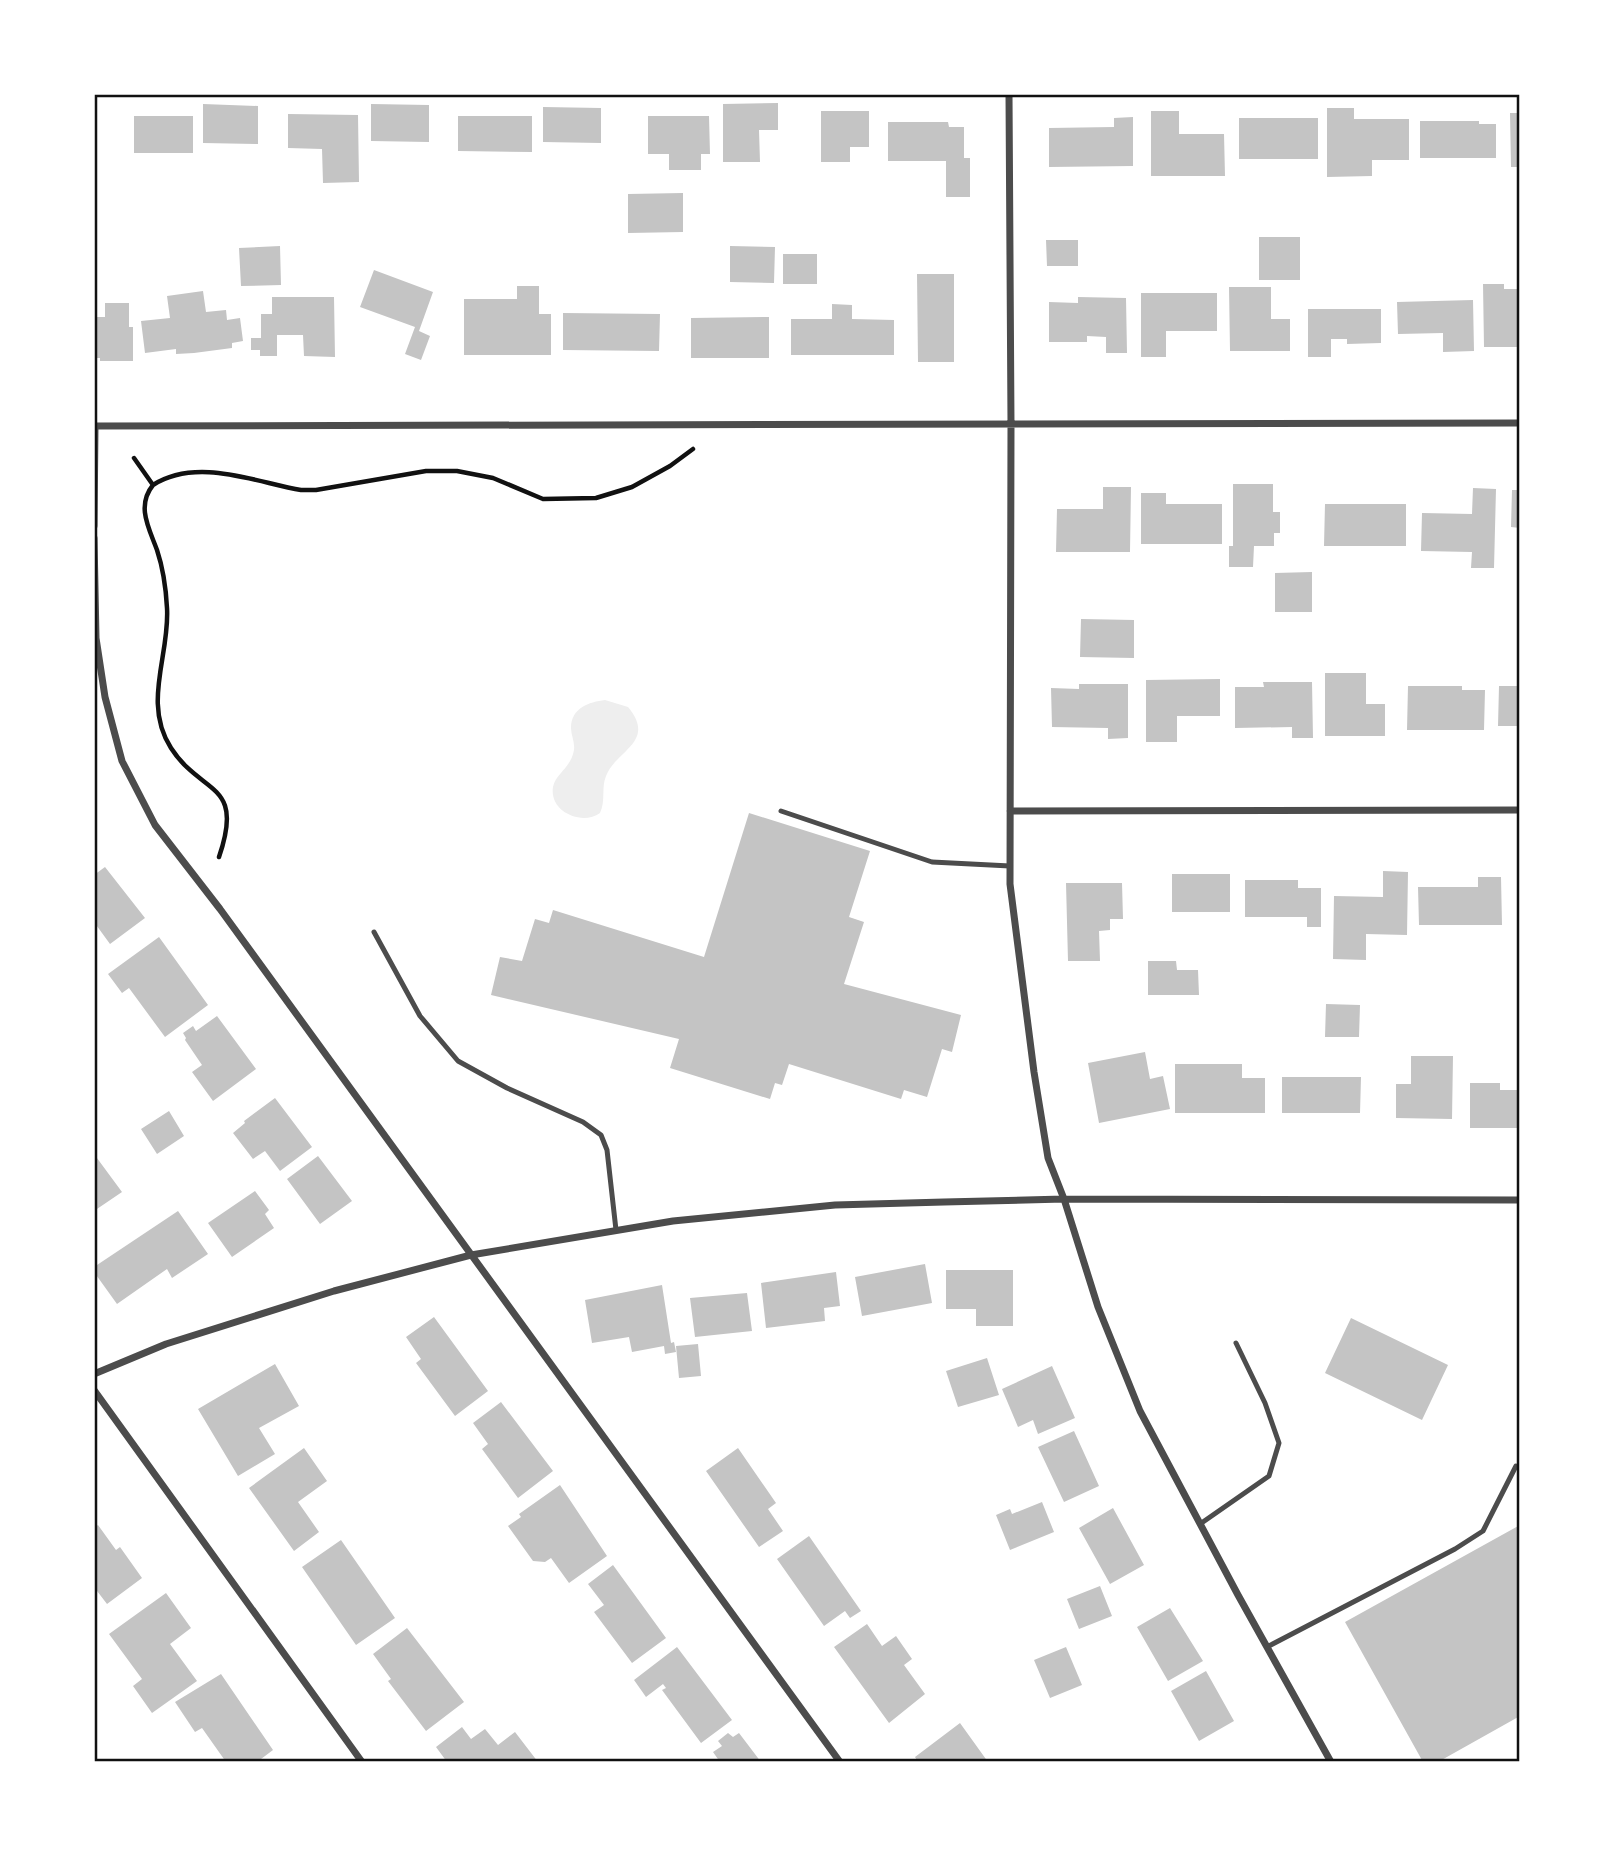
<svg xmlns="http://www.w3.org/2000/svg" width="1614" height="1856" viewBox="0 0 1614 1856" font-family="Commissioner,sans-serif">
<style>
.green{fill:#eee}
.building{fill:#c4c4c4}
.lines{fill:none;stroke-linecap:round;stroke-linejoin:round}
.path{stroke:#111;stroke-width:4.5}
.service{stroke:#4c4c4c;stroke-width:5}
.minor{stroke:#4c4c4c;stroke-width:7}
.neatline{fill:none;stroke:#111;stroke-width:2.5}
</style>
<rect width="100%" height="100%" fill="#fff"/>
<path class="green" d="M605,700L628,707C657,742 616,750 606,776C601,788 606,800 600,813C582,826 549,812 553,787C556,773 571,768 574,750C575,742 571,735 571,728C571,708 589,702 605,700Z"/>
<path class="building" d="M778,103V130H759L760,162H723V104Z
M203,104L258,106V144L203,143Z
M371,104L429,105V142L371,141Z
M543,107L601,108V143L543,142Z
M1327,108H1354V119H1409V160H1372V176L1327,177Z
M821,111H869V147H850V162H821Z
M1151,111H1179V134H1224L1225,176H1151Z
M1510,113H1520V167H1511Z
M288,114L358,115L359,182L323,183L322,149L288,148Z
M134,116H193V153H134Z
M458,116H532V152L458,151Z
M648,116H709L710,154H701V170H669V154H648Z
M1133,117V166L1049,167V128L1114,127V118Z
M1239,118H1318V159H1239Z
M1420,121H1479V124H1496V158H1420Z
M888,122H948L949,127H964V158H970V197H946V161H888Z
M683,193V232L628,233V194Z
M1259,237H1300V280H1259Z
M1046,240H1078V266H1047Z
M280,246L281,285L241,286L239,248Z
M730,246L775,247L774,283L730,282Z
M783,254H817V284H783Z
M374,270L433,292L419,331L430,336L421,360L405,354L415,327L360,307Z
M917,274H954V362H918Z
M1483,284H1504V289H1520V347H1484Z
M517,286H539V314H551V355H464V299H517Z
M1229,287H1271V319H1290V351H1230Z
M203,291L206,312L226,310L227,320L240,318L243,341L232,343V348L194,353L176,354V349L145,353L141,321L170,318L167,296Z
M1141,293H1217V331H1166V357H1141Z
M272,297H334L335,357L304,356L303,335H277V356H260V350H251V338H261V314H272Z
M1078,297L1126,298L1127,353H1106V337L1087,336V342H1049V302L1078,303Z
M1473,300L1474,351L1443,352V333L1398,334L1397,302Z
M105,303H129V327H133V361H100V358H94V317H105Z
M832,304L852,305V319L894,320V355H791V319H832Z
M1308,309H1381V343L1347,344V339H1331V357H1308Z
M563,313L660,314L659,351L563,350Z
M769,317V358H691V318Z
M1233,484H1273V512H1280V533H1274V546H1254L1253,567H1229V546H1233Z
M1103,487H1131L1130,552H1056L1057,509H1103Z
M1473,488L1496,489L1494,568H1471L1472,552L1421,551L1422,513L1472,514Z
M1512,490H1520V528L1511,527Z
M1141,493H1166V504H1222V544H1141Z
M1325,504H1406V546H1324Z
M1312,572V612H1275V573Z
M1081,619L1134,620V658L1080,657Z
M1325,673H1366V704H1385V736H1325Z
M1220,679V716H1177V742H1146V680Z
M1263,682H1312L1313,738H1292V727L1235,728V687H1264Z
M1079,684H1128V738L1108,739V728L1052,727L1051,688L1079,689Z
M1408,686H1462V690H1485L1484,730H1407Z
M1499,686H1520V726H1498Z
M749,813L870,851L849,917L864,922L844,984L961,1015L952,1052L942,1049L927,1097L904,1090L901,1099L789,1064L782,1085L775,1083L770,1099L670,1068L679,1039L491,995L500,957L522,961L535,919L549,923L553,910L704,957Z
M105,867L145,918L110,944L94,922V875Z
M1383,871L1408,872L1407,935L1366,934V960L1333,959L1334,896L1383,897Z
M1172,874H1230V912H1172Z
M1478,877H1501L1502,925H1419L1418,887H1478Z
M1245,880H1298V888H1321V927H1307V917H1245Z
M1066,883H1122L1123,919H1110V930L1099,931L1100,961H1068Z
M159,937L208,1005L165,1037L129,988L122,993L108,974Z
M1148,961H1176L1177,970H1198L1199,995H1148Z
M1326,1004L1360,1005L1359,1037H1325Z
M217,1016L256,1069L213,1101L192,1072L202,1065L185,1040L186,1038L183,1033L193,1026L196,1031Z
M1145,1052L1150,1079L1163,1076L1170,1109L1099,1123L1088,1063Z
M1411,1056H1453L1452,1119L1396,1118V1084H1411Z
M1175,1064H1242V1078H1265V1113H1175Z
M1282,1077H1361L1360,1113H1282Z
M1470,1083H1500V1090H1520V1128H1470Z
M275,1098L312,1147L280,1171L265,1151L253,1159L233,1133L245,1123L244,1121Z
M169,1111L184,1136L157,1154L141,1129Z
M94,1154L122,1192L94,1211Z
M318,1156L352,1201L320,1224L287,1179Z
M255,1191L269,1210L265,1214L274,1228L232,1257L208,1223Z
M178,1211L208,1254L172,1278L167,1269L117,1304L94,1272V1267Z
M925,1264L932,1303L862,1316L855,1277Z
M946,1270H1013V1326H976V1309H946Z
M836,1272L840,1306L824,1308L825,1321L766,1328L761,1283Z
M662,1285L671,1343L674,1342L676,1352L665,1354L664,1346L632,1352L629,1337L592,1343L585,1300Z
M747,1293L752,1331L695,1337L690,1298Z
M434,1317L488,1391L455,1416L416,1363L421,1359L406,1337Z
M1351,1318L1448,1365L1422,1420L1325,1373Z
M698,1344L701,1376L679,1378L676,1346Z
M987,1358L999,1395L958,1407L946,1371Z
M275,1364L299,1406L259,1428L275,1454L238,1476L198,1409Z
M1052,1366L1075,1418L1038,1434L1033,1420L1018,1427L1002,1389Z
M501,1402L553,1471L518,1498L482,1449L488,1444L473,1423Z
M1074,1431L1099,1486L1064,1502L1038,1447Z
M304,1448L327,1481L298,1502L319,1532L294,1551L249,1488Z
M738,1448L776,1503L768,1509L783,1531L759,1547L706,1471Z
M560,1485L607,1556L569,1583L551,1558L545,1562L533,1561L508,1526L521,1517L519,1514Z
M1042,1502L1054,1532L1010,1550L996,1515L1010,1509L1012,1514Z
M1113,1508L1144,1565L1110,1584L1079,1528Z
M98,1525L116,1550L120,1547L142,1578L107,1604L94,1587V1528Z
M1520,1525V1716L1438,1762H1423L1345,1622Z
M809,1536L861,1611L850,1618L845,1611L824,1626L777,1559Z
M341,1540L395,1618L356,1645L302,1567Z
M613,1565L666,1638L632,1663L594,1612L604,1605L588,1584Z
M1100,1586L1112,1616L1079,1629L1067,1599Z
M166,1593L191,1628L170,1644L197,1681L152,1713L133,1686L142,1679L109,1634Z
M1170,1608L1203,1661L1168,1681L1137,1627Z
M867,1624L882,1646L896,1636L912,1659L904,1665L925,1694L889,1723L834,1647Z
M407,1628L464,1702L426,1731L388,1681L391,1679L373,1654Z
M677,1647L732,1720L701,1743L662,1690L666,1688L663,1684L646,1697L634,1680Z
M1066,1647L1082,1685L1050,1698L1034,1660Z
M1206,1671L1234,1721L1199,1741L1171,1691Z
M221,1674L273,1750L257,1762H226L202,1728L195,1732L175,1702Z
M960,1723L988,1762H918L915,1757Z
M462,1727L471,1739L485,1729L498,1745L515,1732L538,1762H447L436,1747Z
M728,1733L733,1737L739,1733L761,1762H720L713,1752L722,1746L718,1741Z"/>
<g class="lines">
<path class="path" d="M134,458L153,485C136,506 149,528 157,550C163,568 166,589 167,608C170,655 142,703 171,748C202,796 245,781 219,857
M153,485C197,457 255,482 301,490H316L426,471H457L493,478L543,499L596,498L632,487L670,466L693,449"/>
<path class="service" d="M781,811L932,862L1010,866
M374,932L420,1016L458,1061L507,1088L583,1122L601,1135L607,1150L616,1230
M1200,1524L1269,1476L1279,1443L1265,1403L1236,1343
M1267,1647L1455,1549L1483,1531L1516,1466"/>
<path class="minor" d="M1009,94L1011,424L1010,884L1034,1072L1048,1158L1064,1199L1098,1307L1140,1411L1238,1595L1331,1762
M94,426L1520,423
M94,526L95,426
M94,538L96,638L105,697L122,761L155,825L220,909L840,1762
M1010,811L1520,810
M94,1374L166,1344L334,1291L471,1255L673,1221L835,1205L944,1202L1064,1199L1520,1200
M94,1390L362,1762"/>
</g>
<rect width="1614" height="1856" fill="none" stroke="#ffffff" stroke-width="192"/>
<rect x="96" y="96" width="1422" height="1664" class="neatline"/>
</svg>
